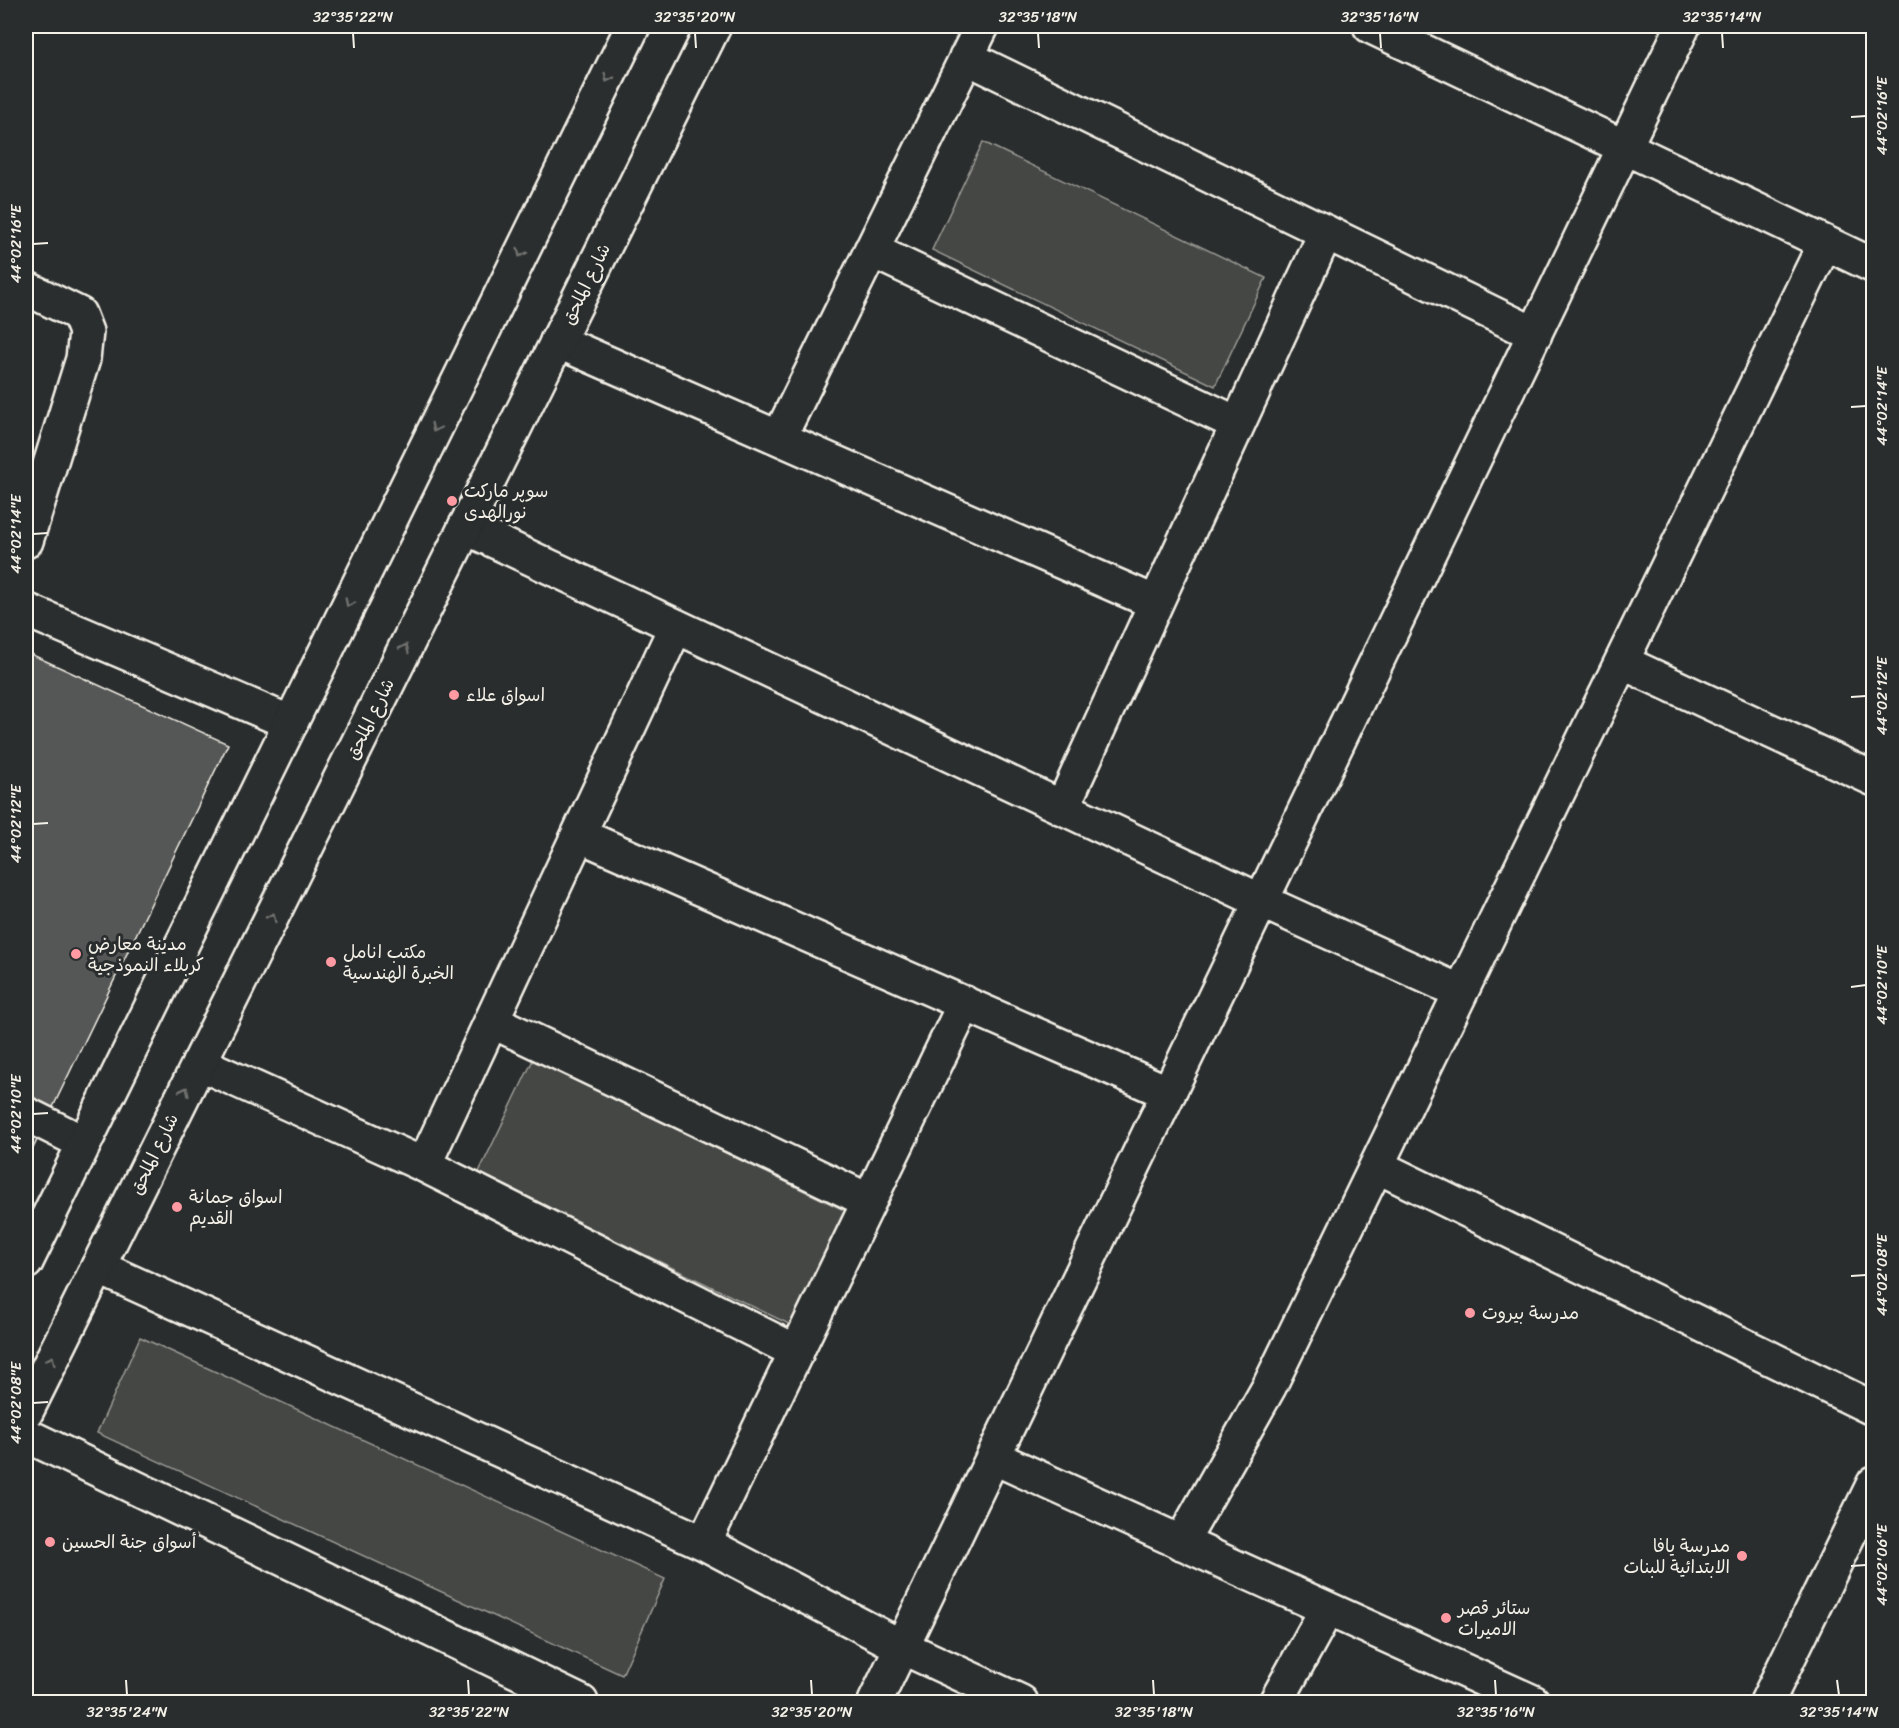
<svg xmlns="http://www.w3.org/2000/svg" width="1899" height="1728" viewBox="0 0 1899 1728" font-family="Sriracha,'Playpen Sans Arabic',sans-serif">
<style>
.green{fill:#444645;stroke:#9c9c96;stroke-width:1.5}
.building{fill:#555756;stroke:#f4f1e8;stroke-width:1.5}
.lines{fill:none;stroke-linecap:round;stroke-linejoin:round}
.street-casing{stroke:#f4f1e8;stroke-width:38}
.secondary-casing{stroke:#f4f1e8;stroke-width:38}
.street{stroke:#2a2d2e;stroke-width:33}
.secondary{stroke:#2a2d2e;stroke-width:33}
.oneway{stroke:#71726f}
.ticks{fill:none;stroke:#f4f1e8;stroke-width:2}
.poi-dot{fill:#ff9aa2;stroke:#2a2d2e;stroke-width:2}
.labels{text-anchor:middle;stroke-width:6;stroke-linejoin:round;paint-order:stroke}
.street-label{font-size:18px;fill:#f4f1e8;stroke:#2a2d2e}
.poi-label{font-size:18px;fill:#f4f1e8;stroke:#2a2d2e;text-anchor:start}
.neatline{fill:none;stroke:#f4f1e8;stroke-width:2}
.ticks-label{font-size:15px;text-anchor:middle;fill:#f4f1e8}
</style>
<rect width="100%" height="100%" fill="#2a2d2e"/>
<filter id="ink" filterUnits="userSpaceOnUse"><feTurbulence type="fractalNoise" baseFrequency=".0167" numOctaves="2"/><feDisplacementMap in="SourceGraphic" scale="12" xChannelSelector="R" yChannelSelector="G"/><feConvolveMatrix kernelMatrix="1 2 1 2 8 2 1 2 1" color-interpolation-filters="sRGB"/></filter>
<g filter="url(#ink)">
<path class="green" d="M983,142L1266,278L1215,386L932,250Z
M533,1060L846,1211L791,1325L478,1174Z
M140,1337L665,1579L622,1675L97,1433Z"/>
<path class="building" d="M26,652L228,744L26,1163Z"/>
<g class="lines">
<g class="street-casing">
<path id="street" d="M1370,26L1874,266
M966,57L1535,334
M871,250L1238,424
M26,288L79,314L86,332L83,359L26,541
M557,341L1156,603
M779,438L982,26
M465,527L1261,901L1461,992
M26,610L291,723
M1622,662L1874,779
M1062,808L1326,232
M579,835L1169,1093
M492,1021L869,1201
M199,1063L424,1165L797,1352
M26,1114L84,1143
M424,1165L676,626
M1377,1166L1874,1409
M98,1267L704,1543L902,1647L1021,1702
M26,1435L581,1702
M993,1457L1533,1702
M704,1543L965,1003
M1181,1543L1269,1387L1825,243
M875,1702L1683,26
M1276,1702L1327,1609
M1767,1702L1874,1483"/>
</g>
<g class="secondary-casing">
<path id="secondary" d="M26,1262L633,26
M26,1412L714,26"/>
</g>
<use href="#street" class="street"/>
<use href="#secondary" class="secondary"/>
</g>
<defs><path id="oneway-chevron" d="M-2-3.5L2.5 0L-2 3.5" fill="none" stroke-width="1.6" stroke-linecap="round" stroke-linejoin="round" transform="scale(1.5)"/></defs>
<g class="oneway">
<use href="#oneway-chevron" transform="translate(608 78) rotate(116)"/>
<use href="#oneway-chevron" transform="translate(521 253) rotate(116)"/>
<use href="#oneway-chevron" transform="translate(435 428) rotate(116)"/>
<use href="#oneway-chevron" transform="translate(349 603) rotate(116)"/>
<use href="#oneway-chevron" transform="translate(405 648) rotate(-64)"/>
<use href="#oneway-chevron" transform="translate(272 917) rotate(-64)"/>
<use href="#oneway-chevron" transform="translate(185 1091) rotate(-64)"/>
<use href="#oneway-chevron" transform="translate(51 1360) rotate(-64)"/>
</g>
</g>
<path class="ticks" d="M353,33L354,48M695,33L696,48M1038,33L1039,48M1380,33L1381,48M1722,33L1723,48M1851,117L1866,116M33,244L48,243M1851,407L1866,406M33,534L48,533M1851,697L1866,696M33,824L48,823M1851,987L1866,985M33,1114L48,1113M1851,1276L1866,1275M33,1403L48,1402M1851,1566L1866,1565M126,1680L127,1695M468,1680L469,1695M811,1680L812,1695M1153,1680L1154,1695M1495,1680L1496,1695M1837,1680L1839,1695"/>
<g class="poi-dot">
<circle cx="452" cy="501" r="6"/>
<circle cx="454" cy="695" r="6"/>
<circle cx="76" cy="954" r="6"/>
<circle cx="331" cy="962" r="6"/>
<circle cx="177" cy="1207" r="6"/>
<circle cx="1470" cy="1313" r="6"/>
<circle cx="50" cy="1542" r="6"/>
<circle cx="1742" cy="1556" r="6"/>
<circle cx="1446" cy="1618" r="6"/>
</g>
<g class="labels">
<g class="street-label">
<text transform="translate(586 284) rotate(-64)" y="6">شارع الملحق</text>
<text transform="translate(370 719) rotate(-64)" y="6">شارع الملحق</text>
<text transform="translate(154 1154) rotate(-64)" y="6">شارع الملحق</text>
</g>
<g class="poi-label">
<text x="464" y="497">سوپر مارکت<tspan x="464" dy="21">نورالهدی</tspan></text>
<text x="466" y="701">اسواق علاء</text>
<text x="88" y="950">مدينة معارض<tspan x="88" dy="21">كربلاء النموذجية</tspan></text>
<text x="343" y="958">مكتب انامل<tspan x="343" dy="21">الخبرة الهندسية</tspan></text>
<text x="189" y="1203">اسواق جمانة<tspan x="189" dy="21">القديم</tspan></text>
<text x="1482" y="1319">مدرسة بيروت</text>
<text x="62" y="1548">أسواق جنة الحسين</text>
<text x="1730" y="1552" text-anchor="end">مدرسة يافا<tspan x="1730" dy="21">الابتدائية للبنات</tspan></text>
<text x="1458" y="1614">ستائر قصر<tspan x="1458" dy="21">الاميرات</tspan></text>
</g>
</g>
<rect width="1899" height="1728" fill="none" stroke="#2a2d2e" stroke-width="66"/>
<rect x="33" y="33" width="1833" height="1662" class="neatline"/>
<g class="ticks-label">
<text x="353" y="22">32°35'22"N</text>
<text x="695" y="22">32°35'20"N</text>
<text x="1038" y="22">32°35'18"N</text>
<text x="1380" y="22">32°35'16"N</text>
<text x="1722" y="22">32°35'14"N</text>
<text transform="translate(1882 116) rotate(-90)" y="5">44°02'16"E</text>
<text transform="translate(16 244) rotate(-90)" y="5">44°02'16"E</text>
<text transform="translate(1882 406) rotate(-90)" y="5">44°02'14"E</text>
<text transform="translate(16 534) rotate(-90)" y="5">44°02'14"E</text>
<text transform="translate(1882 696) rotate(-90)" y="5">44°02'12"E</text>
<text transform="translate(16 824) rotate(-90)" y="5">44°02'12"E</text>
<text transform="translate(1882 985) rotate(-90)" y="5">44°02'10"E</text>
<text transform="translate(16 1114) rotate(-90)" y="5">44°02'10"E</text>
<text transform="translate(1882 1275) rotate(-90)" y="5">44°02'08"E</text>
<text transform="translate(16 1403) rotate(-90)" y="5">44°02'08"E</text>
<text transform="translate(1882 1565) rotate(-90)" y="5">44°02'06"E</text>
<text x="127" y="1717">32°35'24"N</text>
<text x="469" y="1717">32°35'22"N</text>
<text x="812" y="1717">32°35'20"N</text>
<text x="1154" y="1717">32°35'18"N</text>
<text x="1496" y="1717">32°35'16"N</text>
<text x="1839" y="1717">32°35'14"N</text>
</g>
</svg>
